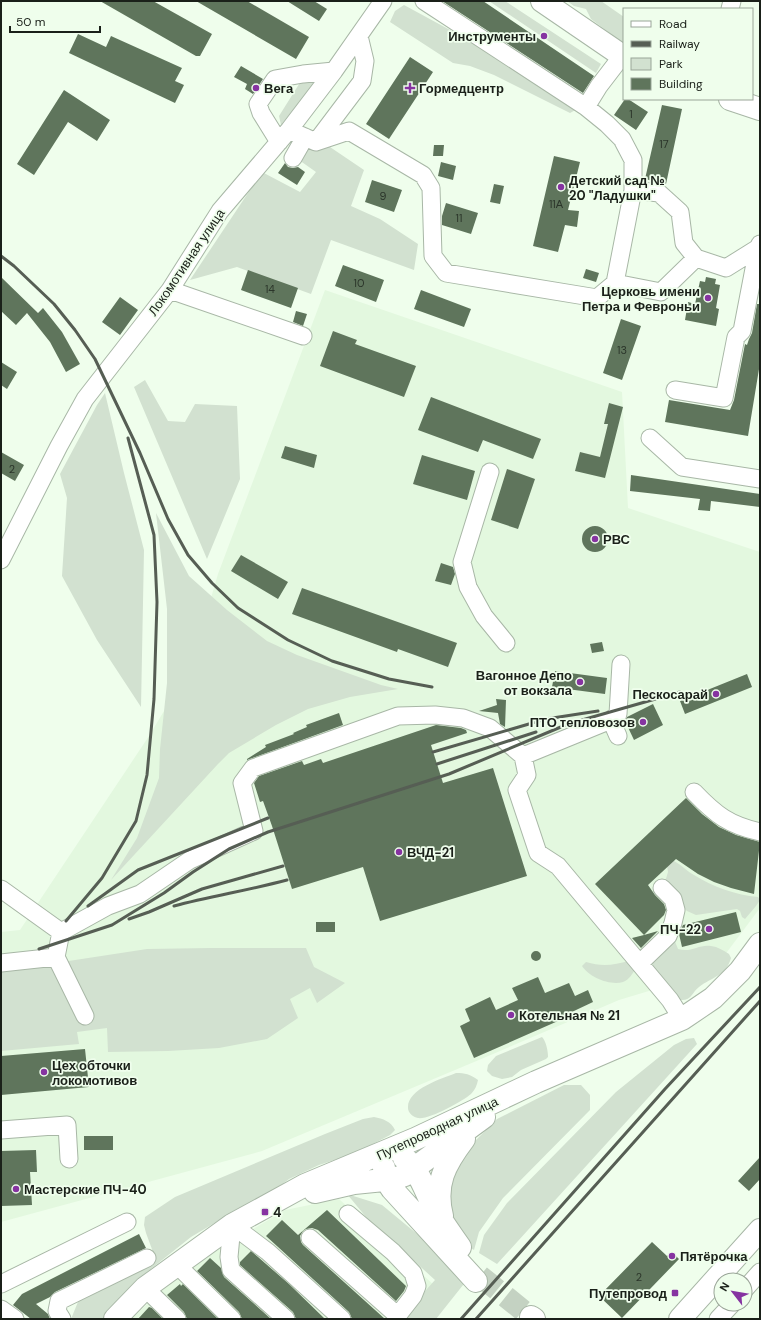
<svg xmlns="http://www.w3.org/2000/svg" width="761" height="1320" viewBox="0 0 761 1320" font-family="'DM Sans',sans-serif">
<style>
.built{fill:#e3f8df}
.green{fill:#d2e1d0}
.building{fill:#5f755c}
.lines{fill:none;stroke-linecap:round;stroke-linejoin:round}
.major-tunnel{stroke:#c4d2c2;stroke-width:22;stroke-dasharray:22 11;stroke-linecap:butt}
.minor-casing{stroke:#a8b7a6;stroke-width:19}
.major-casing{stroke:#a8b7a6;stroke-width:24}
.minor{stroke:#fff;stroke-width:17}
.major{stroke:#fff;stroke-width:22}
.rail{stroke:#565e54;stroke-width:3}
.poi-dot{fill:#8633a1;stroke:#effeec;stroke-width:1.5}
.labels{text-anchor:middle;stroke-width:3.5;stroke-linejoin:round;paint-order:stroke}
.number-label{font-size:11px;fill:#2b352a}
.poi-label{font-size:13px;font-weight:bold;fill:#1a2019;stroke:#effeec;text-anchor:start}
.street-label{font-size:13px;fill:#1a2019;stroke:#effeec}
</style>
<rect width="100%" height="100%" fill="#effeec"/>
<path class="built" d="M325,290L622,392L628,508L760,552V908L712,972L619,1000L486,1057L262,1151L1,1222V932L20,930L149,736L191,666L218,574Z
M339,1199L435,1286L401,1319H131L184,1270L285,1210Z"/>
<path class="green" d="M489,1H505L601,64L596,73Z
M567,1H601L624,17V44L591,19L586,9L574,6Z
M404,5L485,49L581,107L570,113L494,75L470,66L453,63L390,22L395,11Z
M319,77L281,125L279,116L301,81Z
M306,147H330L364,170L351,206L380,219L418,244L414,270L331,240L311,294L237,267L190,280L262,172L300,192L316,172L299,160Z
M145,380L168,421L185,422L195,404L237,406L240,479L207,559L134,387Z
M105,393L124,473L144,550L141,707L97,640L62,576L67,498L60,474L97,405Z
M156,513L189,576L227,610L267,641L297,655L381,685L398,689L350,697L308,709L276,725L229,753L218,764L111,880L137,838L159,778L160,749L167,683V609Z
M671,860C679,862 686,871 694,875C713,887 736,895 758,897L760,900L756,906L745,919L742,917L740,911L737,909L696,915L687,911L681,905L665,882L668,872L667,866Z
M674,939L678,949C691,953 699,944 711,946C718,947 723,950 729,954L731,958C726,976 712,977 699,987C692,992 692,1001 680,1000L655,978L649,959Z
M210,948H306L314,967L345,983L317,1003L310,988L290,999L298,1018L267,1039L219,1048L168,1051L108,1052L107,1028L77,1032L79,1044L1,1051V969L49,964L147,949Z
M629,961L636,968C633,973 629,980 623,982C610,986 589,977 582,966L586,962C602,967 614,965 629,961Z
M542,1037C546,1041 548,1051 548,1057L546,1059L521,1070L512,1077L502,1079L492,1076L487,1071L488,1065L496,1056Z
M694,1038L697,1044L497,1264L479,1253L484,1235L507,1203L616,1092L674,1045L686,1039Z
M456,1073C465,1073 470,1074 478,1080C477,1085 475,1090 471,1094C463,1101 429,1120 418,1118C413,1117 408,1113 408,1108C407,1089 441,1079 456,1073Z
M564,1085H581L590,1095V1110L503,1198L479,1232L474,1250L468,1246L447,1215L453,1170L471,1145L497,1119Z
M374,1117C383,1119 391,1121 395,1130L390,1135L356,1153L319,1165L289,1179L276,1189L233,1212L191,1237L142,1276L126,1293L105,1319H71L80,1297L151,1259L153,1252L146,1233L144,1225L145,1217L175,1197L325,1134L363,1119Z
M347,1194L382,1205L445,1257L467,1280L436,1319H400L435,1280L366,1217Z"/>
<path class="building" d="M100,1H153L212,34L200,56H196Z
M196,1H247L309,37L296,59Z
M287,1H314L327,9L319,21Z
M442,1H483L594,76L583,93Z
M78,34L106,47L111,36L182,68L175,81L184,85L175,103L69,53Z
M410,57L433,72L389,139L366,124Z
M241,66L263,79L253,94L245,89L247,84L234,77Z
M64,90L110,120L97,141L68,122L34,175L17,164Z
M625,99H628L648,112L636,130L614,115Z
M662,105L682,109L666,184L645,179Z
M434,145H444L443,156H433Z
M554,156L580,162L568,210L579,211L577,227L565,225L558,252L533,246Z
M441,162L456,166L453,180L438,176Z
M285,163L288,167L293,168L298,167L305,172L297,185L278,173Z
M372,180L402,190L394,212L365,202Z
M494,184L504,186L500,204L490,202Z
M446,203L478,213L471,234L442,225V216Z
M343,265L384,280L376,302L335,286Z
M586,269L599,273L596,282L583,278Z
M248,270L298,288L291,308L241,290Z
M1,277L38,313L43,308L62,332L80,364L66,372L50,342L27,313L16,325L1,311Z
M706,277L716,279L715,284L720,285L716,308L719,309L716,326L685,320L688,302L695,304L700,281L705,282Z
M421,290L471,309L464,327L414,309Z
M120,297L138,310L120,335L102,322Z
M757,304H760V363L748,436L665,422L669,400L730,410L734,400L745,344L747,345L749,339L752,333Z
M296,311L307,314L303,326L293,322Z
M621,319L641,326L622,380L603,373Z
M333,331L357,340L355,344L416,366L404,397L320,366Z
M1,362L17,372L7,389L1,385Z
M431,397L541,439L533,459L483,440L478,452L418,430Z
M609,403L623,407L605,478L575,471L580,452L600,457L608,424H604Z
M285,446L317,455L314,468L281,458Z
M1,452L24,465L15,481L1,473Z
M422,455L475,471L467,500L413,484Z
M507,469L535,479L518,529L491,520Z
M631,475L760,494V507L711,501L710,511L698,510L700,499L630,491Z
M582 539a13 13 0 1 1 26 0a13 13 0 1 1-26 0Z
M241,555L288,582L278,599L231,571Z
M441,563L453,567L455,574L451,585L435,581Z
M302,588L457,643L448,667L398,649L397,652L292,614Z
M602,642L604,651L592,653L590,644Z
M555,671L607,678L605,694L552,687Z
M747,674L752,687L685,714L680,701Z
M496,699L506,700L505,727L500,724L498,713L479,711L497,705Z
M653,704L663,725L634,740L625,721L627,717Z
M339,713L343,725L247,760V759L266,747L265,745L294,734L293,733L307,727L306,725Z
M436,725L461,728L466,730L467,733L431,745L443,783L493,768L527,876L380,921L363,867L292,889L272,826L263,801L260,802L254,783L259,776L302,761L304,765L321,759L323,763Z
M686,798L702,814L719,827L736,835L760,842L754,894L731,888L714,882L698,874L676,859L648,885L655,895L664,904L666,910L664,915L644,935L658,931L641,948L632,938L644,935L595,884Z
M736,912L741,932L682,947L679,934L683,925Z
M316,922H335V932H316Z
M531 956a5 5 0 1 1 10 0a5 5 0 1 1-10 0Z
M538,977L545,993L569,983L575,996L588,990L593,1002L557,1019L558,1021L474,1058L460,1026L470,1021L465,1009L490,997L496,1010L518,1000L512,988Z
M85,1049L89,1087L1,1095V1056Z
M84,1136H113V1150H84Z
M36,1150L37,1172H30L32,1205L1,1206V1151Z
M760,1157V1179L749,1191L738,1181Z
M327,1210L406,1286L404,1291L396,1301L318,1230L312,1228L306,1229L303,1231L300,1236L301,1242L303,1245L385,1319H352L349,1312L266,1236L282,1220L298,1235Z
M139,1234L146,1248L55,1292L50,1297L36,1304L48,1314L50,1319H31L13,1305L22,1294Z
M652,1242L667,1256L672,1252L679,1259L622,1318L599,1296Z
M251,1251L289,1284L325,1319H296L293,1312L240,1265V1262Z
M210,1258L221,1268L224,1277L271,1319H242L239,1312L197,1271Z
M180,1284L181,1286L183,1284L218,1319H187L184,1312L167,1295Z
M149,1307L152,1308L163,1319H138Z"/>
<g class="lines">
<path class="major-tunnel" d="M480,1276L531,1317"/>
<g class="minor-casing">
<path id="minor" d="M424,1L586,107L607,124L622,139L633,160V190L615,283
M730,9L732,1
M586,107L599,86L622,56
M289,130L316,142L362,81L365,61L359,36
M279,142L261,113L258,104L275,79L303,74L334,71
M316,142L349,131L423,175L431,188L433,256L446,273L597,298L615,283L661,292L696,258L726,268L758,248L760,244
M293,158L305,137
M633,190L659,193L680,212L684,243L696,258
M170,290L303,336
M675,390L724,398L736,337L742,331L758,248
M650,438L682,467L760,479
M490,472L462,562L468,587L484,616L506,643
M1,560L59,446L85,399L170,290L220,211L289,130L334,71L383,1
M611,720L618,714L621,664
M523,756L611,720L618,736
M694,792C716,815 729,825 760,832
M1,889L61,932
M56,957L85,1016
M1,963L56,957L61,932L108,906L140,894L190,860L254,831L242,783L253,768L398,716L435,715L463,718L490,728L523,756L527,775L517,790L538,853L558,866L670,1000L682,1019
M640,963L668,936L673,923L676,910L673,899L662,888
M1,1130L67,1125L69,1159
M348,1214L393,1252L413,1273L417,1286L413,1296L395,1319
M310,1238L398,1316
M177,1265L232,1319
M1,1284L127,1222
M145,1288L177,1319
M745,1289L760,1272
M1,1309L15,1319
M62,1319L57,1311L59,1301L147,1258
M286,1319L231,1270L229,1257L232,1225L268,1252L342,1319
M718,1319L732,1304"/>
</g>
<g class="major-casing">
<path id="major" d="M542,1L624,57
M730,99L760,109
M404,1158C418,1167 426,1193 434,1208C442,1222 451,1234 460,1247
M384,1168L386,1180L392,1189L476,1281
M315,1192L354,1183L394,1179L405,1175L484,1117
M442,1216C434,1184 445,1164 464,1139
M531,1317L534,1319
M115,1319L145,1288L232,1225L305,1185L415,1139L536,1082L682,1019L713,998L740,971L760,944
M680,1319L760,1230"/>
</g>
<use href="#minor" class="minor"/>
<use href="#major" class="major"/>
<path class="rail" d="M1,256L14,266L54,304L75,330L95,359L140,453L168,519L188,555L212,583L238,608L288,640L332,661L389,679L432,687
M433,752L546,719L598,711
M437,764L536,732
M88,906L138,870L268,818
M174,906C212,896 250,890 287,880
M129,919L149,912L202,889L283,866
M66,921L102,878L136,821L147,775L154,699L157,602L154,535L128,438
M39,949L112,925L164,893L193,872L229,849L268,832L449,774L568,724L680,692
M461,1319L665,1089L760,987
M476,1319L760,1001"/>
</g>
<g class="poi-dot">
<circle cx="544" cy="36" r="4"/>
<circle cx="256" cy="88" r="4"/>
<path d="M408 82h4v4h4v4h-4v4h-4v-4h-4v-4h4z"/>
<circle cx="561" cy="187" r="4"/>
<circle cx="708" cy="298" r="4"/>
<circle cx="595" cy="539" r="4"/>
<circle cx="580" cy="682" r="4"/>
<circle cx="716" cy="694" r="4"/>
<circle cx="643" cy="722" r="4"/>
<circle cx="399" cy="852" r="4"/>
<circle cx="709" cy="929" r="4"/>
<circle cx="511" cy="1015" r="4"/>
<circle cx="44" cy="1072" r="4"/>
<circle cx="16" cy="1189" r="4"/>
<rect x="261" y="1208" width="8" height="8" rx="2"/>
<circle cx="672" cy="1256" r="4"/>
<rect x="671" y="1289" width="8" height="8" rx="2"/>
</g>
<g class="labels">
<g class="number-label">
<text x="631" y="118">1</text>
<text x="664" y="148">17</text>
<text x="383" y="200">9</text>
<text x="556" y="208">11А</text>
<text x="459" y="222">11</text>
<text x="359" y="287">10</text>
<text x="270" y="293">14</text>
<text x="622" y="354">13</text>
<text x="12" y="473">2</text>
<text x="639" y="1281">2</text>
</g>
<g class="poi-label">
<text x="536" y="41" text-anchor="end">Инструменты</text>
<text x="264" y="93">Вега</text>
<text x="419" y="93">Гормедцентр</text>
<text x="569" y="185">Детский сад №<tspan x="569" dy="15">20 "Ладушки"</tspan></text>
<text x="700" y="296" text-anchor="end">Церковь имени<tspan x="700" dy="15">Петра и Февроньи</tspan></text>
<text x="603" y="544">РВС</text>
<text x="572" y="680" text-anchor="end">Вагонное Депо<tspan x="572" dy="15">от вокзала</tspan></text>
<text x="708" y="699" text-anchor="end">Пескосарай</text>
<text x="635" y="727" text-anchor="end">ПТО тепловозов</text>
<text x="407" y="857">ВЧД-21</text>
<text x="701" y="934" text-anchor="end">ПЧ-22</text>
<text x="519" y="1020">Котельная № 21</text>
<text x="52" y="1070">Цех обточки<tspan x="52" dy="15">локомотивов</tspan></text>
<text x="24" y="1194">Мастерские ПЧ-40</text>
<text x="273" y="1217">4</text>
<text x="680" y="1261">Пятёрочка</text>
<text x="667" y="1298" text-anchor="end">Путепровод</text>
</g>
<g class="street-label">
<text transform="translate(186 262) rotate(-56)" y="5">Локомотивная улица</text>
<text transform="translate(437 1128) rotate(-25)" y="5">Путепроводная улица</text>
</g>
</g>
<rect width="761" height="1320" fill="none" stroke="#1a2019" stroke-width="4"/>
<rect x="623" y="8" width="130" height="92" fill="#effeec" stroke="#9aa598"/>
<rect x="631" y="21" width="20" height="6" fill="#ffffff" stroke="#9aa598"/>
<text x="659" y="28" font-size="12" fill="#1a2019">Road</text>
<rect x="631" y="41" width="20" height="6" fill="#565e54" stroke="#9aa598"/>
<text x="659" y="48" font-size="12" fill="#1a2019">Railway</text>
<rect x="631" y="58" width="20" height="12" fill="#d2e1d0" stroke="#9aa598"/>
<text x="659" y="68" font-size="12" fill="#1a2019">Park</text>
<rect x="631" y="78" width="20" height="12" fill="#5f755c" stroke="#9aa598"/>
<text x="659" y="88" font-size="12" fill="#1a2019">Building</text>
<g transform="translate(733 1292) rotate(301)"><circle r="19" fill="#effeec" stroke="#9aa598"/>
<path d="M0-3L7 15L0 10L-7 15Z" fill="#8633a1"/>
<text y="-6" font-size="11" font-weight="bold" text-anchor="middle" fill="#1a2019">N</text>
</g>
<path d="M10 26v6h90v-6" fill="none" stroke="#1a2019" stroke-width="2"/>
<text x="16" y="26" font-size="12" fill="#1a2019" stroke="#effeec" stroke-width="3" paint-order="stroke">50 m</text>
</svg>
